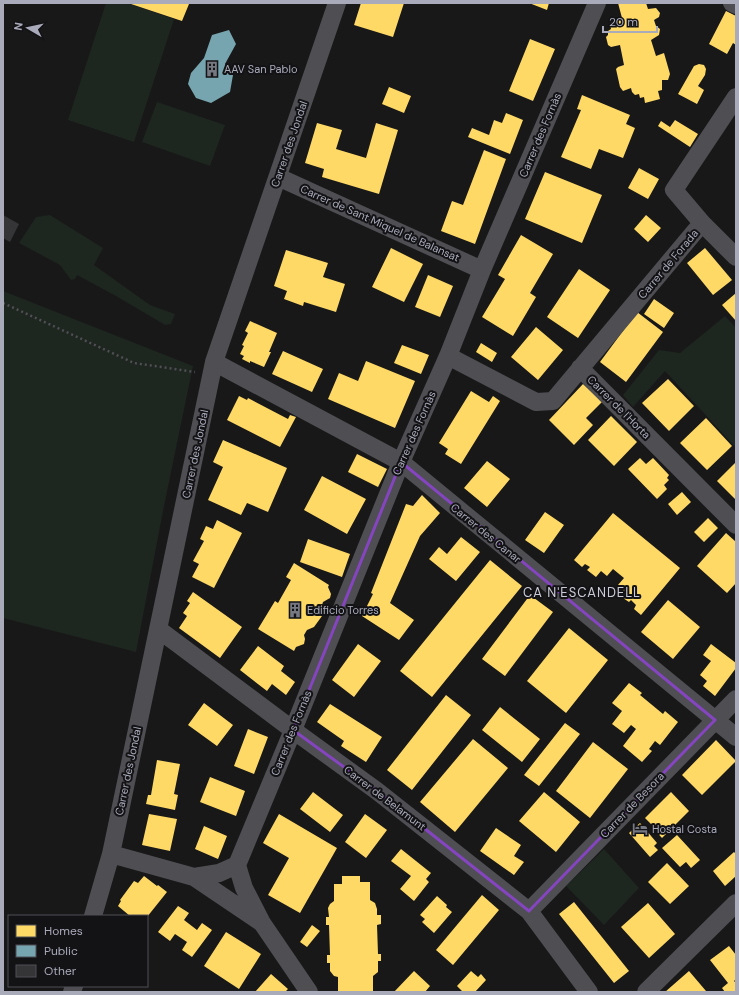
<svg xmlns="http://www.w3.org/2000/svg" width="739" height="995" viewBox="0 0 739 995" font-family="'DM Sans',sans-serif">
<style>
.green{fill:#1e2620}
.homes{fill:#ffd966}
.public{fill:#76a5af}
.building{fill:#353537}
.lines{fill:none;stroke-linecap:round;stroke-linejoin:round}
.path{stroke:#4f4f54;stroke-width:2.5;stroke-dasharray:2 3;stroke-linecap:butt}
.minor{stroke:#4e4e53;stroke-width:18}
.marked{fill:none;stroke:#8445be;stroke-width:3;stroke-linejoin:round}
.labels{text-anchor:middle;stroke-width:4;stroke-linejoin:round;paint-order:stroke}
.poi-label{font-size:11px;fill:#a9abba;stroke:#131215;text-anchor:start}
.street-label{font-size:11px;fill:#a9abba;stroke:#131215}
.quarter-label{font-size:13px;letter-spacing:1px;fill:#cacbd6;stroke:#131215}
</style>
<rect width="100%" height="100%" fill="#181819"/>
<path class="green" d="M106,3H127L174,19L134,142L68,120Z
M157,102L225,125L210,166L142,142Z
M50,215L103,248L94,265L150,305L175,314L171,324L165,325L116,296L77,275L75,279L71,280L60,265L19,243L36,217Z
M3,291L193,366L163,511L136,652L3,618Z
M725,316L736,328V448L665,371L633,407L623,395L659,350L680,353Z
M604,849L639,888L604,925L566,886Z"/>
<path class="homes" d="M128,3H187L189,4L182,21Z
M361,3H404L393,37L354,25Z
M529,3H549L547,10Z
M618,3H646L648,9L656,8L660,13L659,17L654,20L656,26L660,29L659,35L651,40L656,56L664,53L670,74L668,80H662V90L658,91L660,99L645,103L644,97L640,98L639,94L635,95L632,92L631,88L623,91L620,87L616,69L618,67L624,65L620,45L611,47L608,45L606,37L608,35V31L611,29L610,25L612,21L622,18Z
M726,11L736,16V45L733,43L727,54L709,44Z
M530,39L555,49L533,101L509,91Z
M699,64L704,65L706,69L705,75L698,86L704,90L697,104L678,94L694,66Z
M389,87L411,96L404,113L382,104Z
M582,95L630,115L626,124L635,128L623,158L599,149L591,169L561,157L581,110L577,109Z
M506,113L523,120L510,154L468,137L472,128L489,135L494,120L502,123Z
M675,120L698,134L690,147L658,126L661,121L670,127Z
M317,123L342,130L336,149L366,158L376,123L398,130L379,194L322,177L324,169L305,163Z
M484,150L506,159L475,244L441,231L452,201L463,205Z
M639,168L659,179L648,199L628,188Z
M545,172L602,195L582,243L525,219Z
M646,215L661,228L648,242L634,229Z
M521,235L553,254L530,293L536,297L513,336L482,317L505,279L498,275Z
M391,248L423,264L404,302L372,287Z
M705,248L732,280L713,295L687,263Z
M286,250L328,263L323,277L345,284L336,312L304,302L303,306L284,299L287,291L274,286Z
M579,269L610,290L578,338L547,317Z
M428,275L453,286L440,317L415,307Z
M736,293V321L722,305Z
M654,299L674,313L664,328L644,314Z
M637,312L663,332L626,382L600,362Z
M250,321L277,333L269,352H271L264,367L250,361V363L242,359L244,356L240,354L244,346L242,345L248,333L245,331Z
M536,327L563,350L538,380L511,357Z
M481,343L497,353L492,362L476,352Z
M402,345L429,355L421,374L394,363Z
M283,351L323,369L312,392L272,374Z
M366,361L415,381L395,428L328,399L339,373L358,381Z
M668,379L694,406L669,431L642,403Z
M583,384L602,402L586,418L593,425L574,445L549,420Z
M471,391L489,402L493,396L500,401L461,464L445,454L448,449L439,443Z
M239,396L247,400L248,398L288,419L290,415L296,417L280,447L227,420Z
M611,416L637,442L614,466L588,440Z
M706,418L732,446L707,470L680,443Z
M223,440L287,468L268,512L247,503L241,515L208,500L223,467L213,462Z
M357,454L387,469L378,487L348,472Z
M640,458L646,464L653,458L669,475L667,478L669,480L664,485L667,489L657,499L628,469Z
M487,461L510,479L487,507L464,488Z
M736,462V500L717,481Z
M322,476L366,499L347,534L304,510Z
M682,492L691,502L677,515L668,504Z
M422,495L440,513L420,536L390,603L414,620L399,640L362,616L373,594L371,593L406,504L413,506Z
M545,512L564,525L544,553L525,540Z
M613,513L680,568L641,615L634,609L636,605L631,600L629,602L620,596L623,589L618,585L624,578L613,569L607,576L601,571L596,577L587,570L590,567L585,564L582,567L574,560Z
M708,518L718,528L704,542L694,532Z
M217,520L242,533L214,588L192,577L199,564L193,561L204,541L200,539L206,526L213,529Z
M726,533L736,542V583L727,593L697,566Z
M461,537L480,552L456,581L429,559L439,547L447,554Z
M308,539L350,554L342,577L300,562Z
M490,560L522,586L432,697L400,671Z
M294,563L329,585L328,587L331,594L330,598L323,602L322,605V616L314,627L307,630L304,635L305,639L304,644L296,647L294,651L258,629L275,601L278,603L291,580L286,577Z
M193,592L242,627L220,658L179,628L187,616L183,613L190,603L187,601Z
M530,595L553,612L505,676L482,659Z
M668,600L700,627L673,659L641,632Z
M569,628L608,660L566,713L527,681Z
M358,644L381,661L354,697L332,680Z
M711,644L736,663V668L715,696L703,686L707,681L700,675L711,661L703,655Z
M258,646L284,666L281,671L295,682L286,695L272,684L267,691L240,670Z
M629,683L642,693L640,695L663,714L665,711L678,722L660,745L655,741L649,749L652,751L642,762L623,746L636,729L631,725L624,733L612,724L622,711L612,703Z
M446,695L471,715L412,790L387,770Z
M204,703L233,725L217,746L188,725Z
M330,704L382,737L366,762L341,746L344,741L317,722Z
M500,707L540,739L522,762L482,730Z
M565,723L580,734L539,786L524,775Z
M248,729L268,737L254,774L234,766Z
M473,739L508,768L455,832L420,802Z
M716,740L736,761L702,795L682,775Z
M593,742L628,769L590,818L556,791Z
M157,760L180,764L174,794L178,795L175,810L146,804L148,795H151Z
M210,777L245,791L236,816L200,802Z
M313,792L343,815L330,832L300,809Z
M544,792L580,822L556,852L519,821Z
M671,792L689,811L662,838L651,826L652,825L645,818Z
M149,814L177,819L170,851L142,845Z
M279,814L337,848L300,913L268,895L289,858L263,843Z
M365,814L387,830L366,858L345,842Z
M640,823L657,843L654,846L658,850L650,857L629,833Z
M204,826L227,836L218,859L195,849Z
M496,828L521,845L514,856L524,862L514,875L480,851Z
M677,835L700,860L691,868L686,862L680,867L662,848Z
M401,849L431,873L426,879L429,882L414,901L400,889L411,876L391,861Z
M734,852L736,854V876L725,886L713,871Z
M667,863L689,886L670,904L648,882Z
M144,876L157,886L158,885L167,892L147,917V916H130L118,906L121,901L120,900L134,881L138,883Z
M342,876H360V882H370V900L375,903L377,909V915H381V924L377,925L378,954H381V961H378V972L373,976V992H338V977L334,976L330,971V963H327V955H330L329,925H326V917H329L328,908L330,904L334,901V884H342Z
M482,895L499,910L453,965L436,950Z
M437,896L447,905L446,907L452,912L434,933L422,922L425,919L420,915Z
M574,902L629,971L614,983L559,914Z
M648,903L675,934L649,958L621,927Z
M178,906L189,913L184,920L197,930L202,923L212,930L192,957L182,950L187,942L175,934L170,941L158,932Z
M312,925L320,931L307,947L300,942Z
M226,932L261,954L239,989L204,966Z
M729,946L736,955V979L734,981L736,983V992H725L722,988L728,983L710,960Z
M414,971L430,986L425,992H394Z
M471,971L478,977L481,974L486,980L475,992H463L457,986Z
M689,971L706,991L705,992H665Z
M271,974L288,989L285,992H255Z"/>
<path class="public" d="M229,30L236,44L225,64L233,75L230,92L211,103L196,98L188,84L191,73L204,58L212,35Z"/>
<path class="building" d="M3,215L19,224L10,242L3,238Z"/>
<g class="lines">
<path class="path" d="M3,303L134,363L195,372"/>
<path class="minor" d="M732,3L736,5
M278,177L482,270
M702,223L736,257
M448,356L536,402L553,401L702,223L674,190L736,97
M214,362L401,462L736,737
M580,368L736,525
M158,629L293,730L377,791L529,911L589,992
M111,854L194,877L262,923L309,992
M194,877L219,873L237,865
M529,911L736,699
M93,916L111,854L214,362L337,3
M262,923L244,888L237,865L293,730L401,462L448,356L482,270L597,3
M72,992L74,986
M646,992L736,903"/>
</g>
<path class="marked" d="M401,462L715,720L529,911L377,791L293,730Z"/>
<defs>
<g id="building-bare" transform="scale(1.2)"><path d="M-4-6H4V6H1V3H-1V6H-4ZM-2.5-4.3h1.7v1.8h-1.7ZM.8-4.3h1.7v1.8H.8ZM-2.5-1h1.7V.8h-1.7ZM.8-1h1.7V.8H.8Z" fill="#767882" stroke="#131215" stroke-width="2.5" paint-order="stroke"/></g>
<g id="hotel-bare" transform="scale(1.2)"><path d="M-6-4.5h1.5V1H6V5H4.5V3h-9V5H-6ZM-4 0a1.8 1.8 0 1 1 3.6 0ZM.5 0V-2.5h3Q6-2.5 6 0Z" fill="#767882" stroke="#131215" stroke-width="2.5" paint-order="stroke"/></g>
</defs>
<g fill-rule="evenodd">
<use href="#building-bare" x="212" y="69"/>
<use href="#building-bare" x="295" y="610"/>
<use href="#hotel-bare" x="640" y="829"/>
</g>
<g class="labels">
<g class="poi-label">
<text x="224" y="73">AAV San Pablo</text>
<text x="307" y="614">Edificio Torres</text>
<text x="652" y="833">Hostal Costa</text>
</g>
<g class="street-label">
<text transform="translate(540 135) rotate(-67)" y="4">Carrer des Fornàs</text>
<text transform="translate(289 144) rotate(-71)" y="4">Carrer des Jondal</text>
<text transform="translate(380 223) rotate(24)" y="4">Carrer de Sant Miquel de Balansat</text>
<text transform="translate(668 264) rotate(-50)" y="4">Carrer de Forada</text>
<text transform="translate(619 407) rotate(45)" y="4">Carrer de l'Horta</text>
<text transform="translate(414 433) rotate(-66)" y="4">Carrer des Fornàs</text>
<text transform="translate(195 454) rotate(-78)" y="4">Carrer des Jondal</text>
<text transform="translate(486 533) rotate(39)" y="4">Carrer des Canar</text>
<text transform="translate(291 733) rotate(-68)" y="4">Carrer des Fornàs</text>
<text transform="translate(128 771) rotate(-78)" y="4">Carrer des Jondal</text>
<text transform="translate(385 798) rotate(37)" y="4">Carrer de Belamunt</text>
<text transform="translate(632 805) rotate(-46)" y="4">Carrer de Besora</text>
</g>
<g class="quarter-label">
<text x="582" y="597">CA N'ESCANDELL</text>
</g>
</g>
<rect width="739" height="995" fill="none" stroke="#a9abba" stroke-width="8"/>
<rect x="8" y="915" width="140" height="72" fill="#131215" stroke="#4f4f57"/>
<rect x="16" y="925" width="20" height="12" fill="#ffd966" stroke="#4f4f57"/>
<text x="44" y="935" font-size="12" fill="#a9abba">Homes</text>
<rect x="16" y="945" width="20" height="12" fill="#76a5af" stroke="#4f4f57"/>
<text x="44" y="955" font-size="12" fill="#a9abba">Public</text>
<rect x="16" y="965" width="20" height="12" fill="#353537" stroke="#4f4f57"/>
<text x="44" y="975" font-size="12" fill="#a9abba">Other</text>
<g transform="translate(28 28) rotate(279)" stroke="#131215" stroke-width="3" paint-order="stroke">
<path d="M0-3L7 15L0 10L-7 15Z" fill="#a9abba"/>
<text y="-6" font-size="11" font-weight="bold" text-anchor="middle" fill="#a9abba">N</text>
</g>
<path d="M603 26v6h54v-6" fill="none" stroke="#a9abba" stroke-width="2"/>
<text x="609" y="26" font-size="12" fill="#a9abba" stroke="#131215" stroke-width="3" paint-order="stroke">20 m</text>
</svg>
